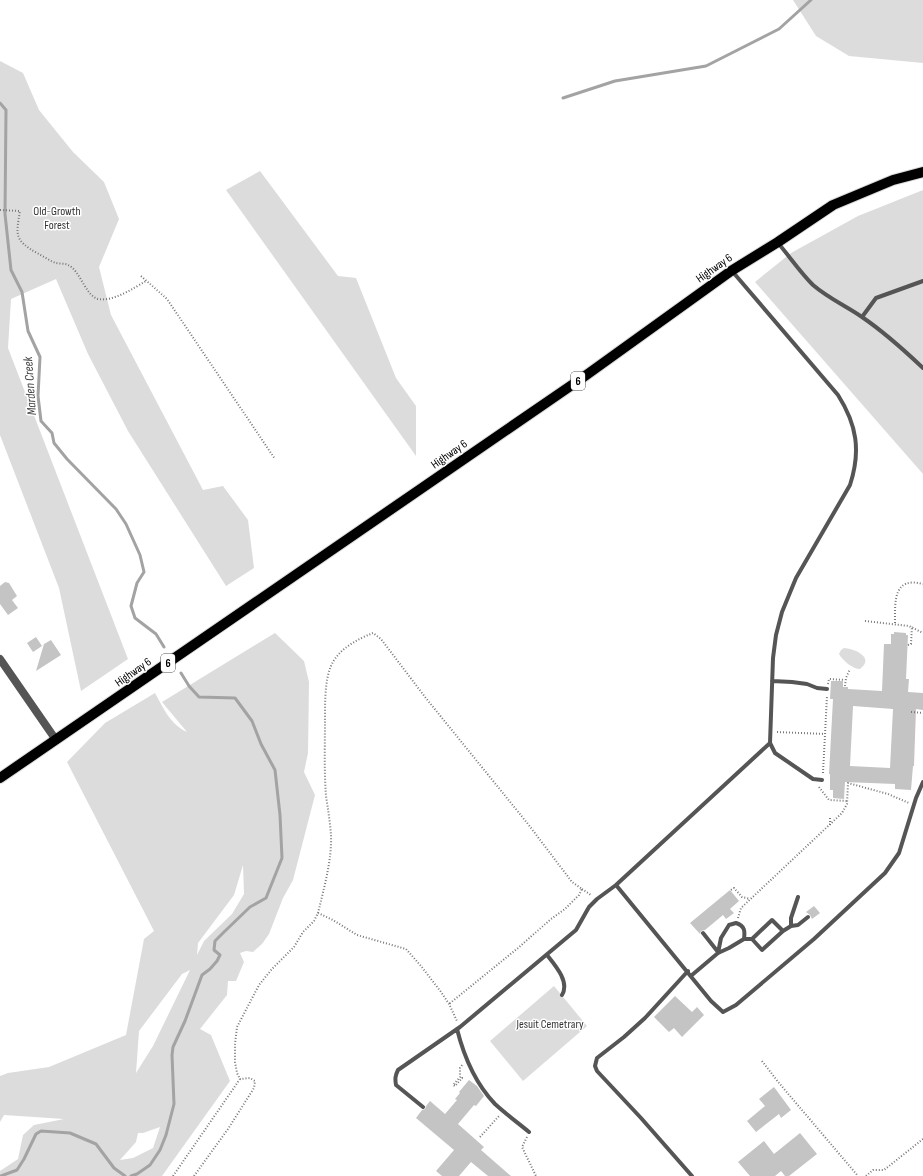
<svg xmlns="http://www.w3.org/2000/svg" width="923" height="1176" viewBox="0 0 923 1176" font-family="'Sofia Sans Condensed',sans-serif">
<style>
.green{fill:#dcdcdc;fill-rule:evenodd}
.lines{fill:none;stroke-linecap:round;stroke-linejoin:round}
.stream{stroke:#a3a3a3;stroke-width:3}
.building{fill:#c4c4c4;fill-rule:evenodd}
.primary-casing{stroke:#dbdbdb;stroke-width:12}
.path{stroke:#777;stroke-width:2;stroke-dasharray:1 2;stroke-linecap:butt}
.lane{stroke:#555;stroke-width:4}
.street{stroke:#555;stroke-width:8}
.primary{stroke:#000;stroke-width:10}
.labels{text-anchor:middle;stroke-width:3;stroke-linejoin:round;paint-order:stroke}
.shield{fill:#fff;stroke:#4c4c4c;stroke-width:1}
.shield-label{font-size:11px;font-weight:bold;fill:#000}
.park-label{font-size:12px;fill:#333;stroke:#fff}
.street-label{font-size:12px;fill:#000;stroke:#fff}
.water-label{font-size:13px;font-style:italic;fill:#444;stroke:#fff}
</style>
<rect width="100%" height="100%" fill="#fff"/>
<path class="green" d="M793,0H923V63L849,56L816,36Z
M0,61L23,73L39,110L73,152L104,182L119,219L99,267L111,315L203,490L223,486L248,520L254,568L226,586L128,431L88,354L56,279L11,299L8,348L128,659L81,691L59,588L0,435Z
M260,171L338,276L356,278L396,378L416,406V456L226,190Z
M923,190V474L755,282L791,253L858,216Z
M275,633L304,661L309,682L308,753L304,772L315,795L293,880L283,898L269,934L262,944L253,952L246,951L240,953L244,962L236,981H228L227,995L200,1029L211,1035L230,1081L162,1176H0V1171L18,1159L23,1135L34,1125L64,1119L4,1115L0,1122V1076L8,1073L49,1067L126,1035L144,939L154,931L67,762L105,723L155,693C164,709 170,724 187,732L162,702ZM243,865L244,894L232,914L204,941L197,955L198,943L234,895ZM190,970L153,1046L136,1073L139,1031L182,974ZM160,1127L153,1148L133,1158L120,1160L136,1142L138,1133H143Z
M844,648C855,649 875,657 860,669C853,669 843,661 839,654L841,650Z
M554,986L587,1026L523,1081L490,1041Z"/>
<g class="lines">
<path class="stream" d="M563,98L615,81L706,66L779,29L811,0
M0,103L6,110L5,214L11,270L22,292L28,331L40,357L38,396L41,421L52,433L54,443L67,459L116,509L126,524L140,555L144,572L137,583L131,606L135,618L156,634L164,647
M1,1176L17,1170L24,1159L36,1134L41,1131L70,1133L96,1144L114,1168L125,1176
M131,1176L137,1174L150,1165L160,1150L166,1135L174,1104L172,1055L173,1047L185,1021L202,975L210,969L217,961L220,955L214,950L215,941L224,932L250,907L266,898L282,858L280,815L275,770L261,744L252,721L235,698L199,697L189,686L181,673"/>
</g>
<path class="building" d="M5,582L9,583L17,596L12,600L18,608L8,615L0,604V586Z
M894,632L906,633V635H908L906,679H909L908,692L923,693V710L916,709L914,766H913L911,790L895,789V784L845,782L844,799L833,798V790H830V774H829L833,699H830L831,681H843V687H848V689L882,691L884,644H891V634H894ZM853,706L893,709L890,768L850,766Z
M36,637L42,646L33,652L27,643Z
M51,640L61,655L36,671L44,644Z
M730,890L739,901L730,909L734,913L726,919L723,915L705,930L701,931L700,934L690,923Z
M814,906L820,913L812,919L810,915L806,912Z
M675,996L692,1012L697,1007L704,1015L682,1037L674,1028L669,1032L654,1017Z
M469,1080L477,1086L484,1096L476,1106L474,1105L458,1124L484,1147L481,1150L511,1176H488L471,1162L459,1176H442L436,1171L454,1150L416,1118L422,1110L425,1109L426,1106L430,1101L445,1114L457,1100L455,1099L460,1093L459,1092Z
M774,1087L791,1110L781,1118L779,1114L756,1132L747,1121L765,1106L759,1099Z
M800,1133L817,1154L789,1176H785L781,1171L775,1176H750L738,1162L764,1141L774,1154Z"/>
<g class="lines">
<g class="primary-casing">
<path id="primary" d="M0,778L585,376L731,271L778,242L833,205L893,180L923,172"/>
</g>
<path class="path" d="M0,210L20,211C16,235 14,240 37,253C43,256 50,261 56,263C60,264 65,263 68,265C80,270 85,295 98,299C113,302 134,288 146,281
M141,276L167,299L275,459
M865,621L909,626L923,633
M895,623C895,602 893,576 923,584
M908,645L911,644L912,626
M828,684L829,679L845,680
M845,686L846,678L850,669
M911,712L923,713
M777,732L825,734
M823,773L827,696
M819,787L829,800L847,801
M830,825V817
M582,889L591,895
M731,890L734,888L742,897L750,899
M318,913C324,888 332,860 331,835C330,822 328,809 326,796C324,770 325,743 325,717C325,701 325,680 331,666C338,649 358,639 373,633L381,639L425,697L528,824L572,882L582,889L579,895L565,909L551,919L518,948L449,1004
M738,918L741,908L842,813L847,804L848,783L888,794L909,803
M762,1061L779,1083L858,1176
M462,1065L460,1068V1077L453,1085L455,1086L462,1078L464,1079
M480,1137L499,1116
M527,1137L522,1147L536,1176
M173,1176L240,1079L237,1073L235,1062V1044L237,1027L259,985L272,969L294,947L303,932L314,921L318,913L333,920L357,935L406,949L421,966L441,992L449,1004L457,1021
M194,1176L228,1129L254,1088L255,1081L250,1078L240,1079
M866,1176L873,1170H884L923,1139"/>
<path class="lane" d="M778,243C790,257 800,272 813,285C828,298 846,306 862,317C884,332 904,350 923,368
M862,317L876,298L923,281
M772,681L792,682L807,684L817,688L827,689
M770,743L775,753L813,779L822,780
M616,885L711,1001L723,1012L736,1005L814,939L885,873L899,853L916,798L923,782
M791,926V918L798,897
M783,931L791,926L798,925L808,917
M703,933L718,952
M718,953L721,938L729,925L736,923C745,926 745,931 744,939
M547,955C555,965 570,982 562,995
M688,971L645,1018L624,1037L597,1058L595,1066L597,1071L641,1118L692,1176
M692,975L718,953L729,948L744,939H752L772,920L783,931L762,950L752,939
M457,1029C464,1057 475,1083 495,1104C506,1114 518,1123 529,1132
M423,1107L396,1085C395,1079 395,1076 398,1070L460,1027L576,930L589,907L597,899L616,885L770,743L773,658L776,635L782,612L796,578L850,485C861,451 857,425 838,395L732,271"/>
<path class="street" d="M0,659L56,740"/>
<use href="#primary" class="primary"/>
</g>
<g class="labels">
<g class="shield">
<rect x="571" y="372" width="14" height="18" rx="3"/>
<rect x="161" y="654" width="14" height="18" rx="3"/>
</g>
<g class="shield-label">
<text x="578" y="385">6</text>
<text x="168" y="667">6</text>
</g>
<g class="park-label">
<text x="57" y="215">Old-Growth<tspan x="57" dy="14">Forest</tspan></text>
<text x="550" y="1028">Jesuit Cemetrary</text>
</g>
<g class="street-label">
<text transform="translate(714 268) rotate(-35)" y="4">Highway 6</text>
<text transform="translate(449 454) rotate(-35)" y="4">Highway 6</text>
<text transform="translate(133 672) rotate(-35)" y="4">Highway 6</text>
</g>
<g class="water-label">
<text transform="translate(29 386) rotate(-94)" y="5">Marden Creek</text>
</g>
</g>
</svg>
